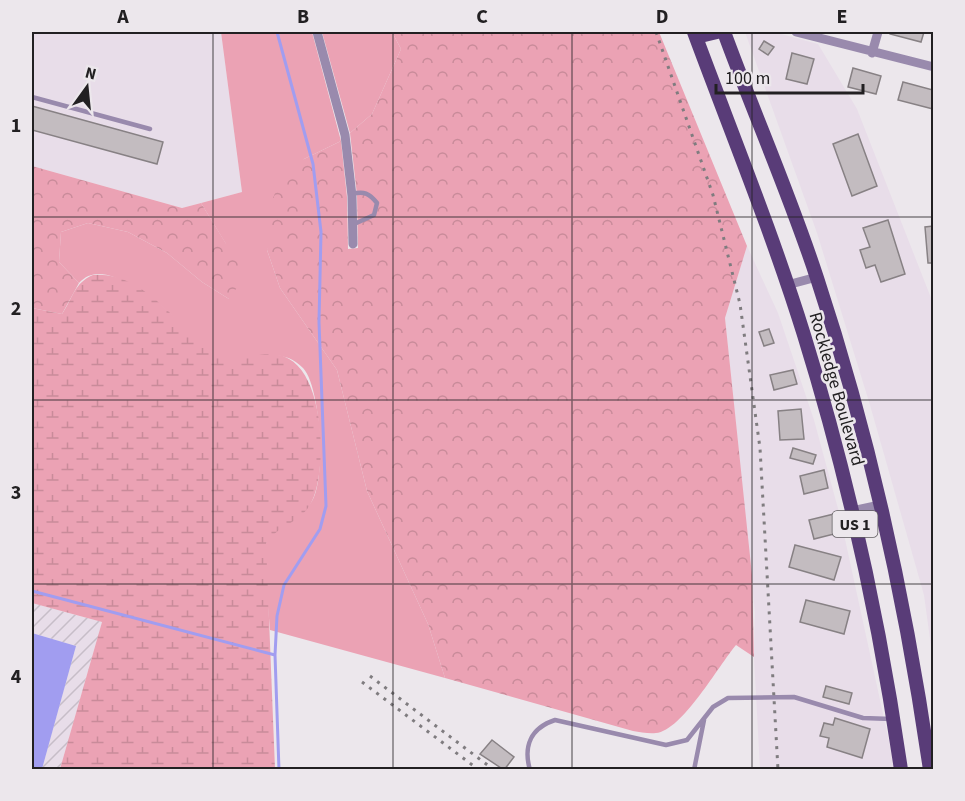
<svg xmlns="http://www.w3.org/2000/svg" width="965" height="801" viewBox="0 0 965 801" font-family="'Source Sans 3',sans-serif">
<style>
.built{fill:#e8dde9}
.industrial{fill:url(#industrial-furrows)}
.grass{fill:#eba2b4}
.forest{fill:url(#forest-crowns)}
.wetland{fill:url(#wetland-marsh)}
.water{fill:#a19df0}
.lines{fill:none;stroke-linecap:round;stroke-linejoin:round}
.stream{stroke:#a19df0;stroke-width:3}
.building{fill:#c3bcc0;stroke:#878184;stroke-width:1.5}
.lane{stroke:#998aad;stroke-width:4.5}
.street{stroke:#998aad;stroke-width:9}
.primary{stroke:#593c78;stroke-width:14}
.rail{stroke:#7f7c7f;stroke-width:3;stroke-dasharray:3 6;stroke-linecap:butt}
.grid{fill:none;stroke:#222022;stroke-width:1.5;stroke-opacity:0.55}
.labels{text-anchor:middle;stroke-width:5;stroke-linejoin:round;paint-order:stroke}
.shield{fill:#ece7ec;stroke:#5f5c5f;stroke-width:1.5}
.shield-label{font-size:16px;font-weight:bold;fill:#222022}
.street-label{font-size:18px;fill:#222022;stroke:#ece7ec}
.neatline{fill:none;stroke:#222022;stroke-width:2}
.grid-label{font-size:20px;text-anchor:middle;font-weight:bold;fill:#222022}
</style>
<defs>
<pattern id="industrial-furrows" width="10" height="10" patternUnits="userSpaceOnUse" patternTransform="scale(1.5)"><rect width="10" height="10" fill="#e8dde9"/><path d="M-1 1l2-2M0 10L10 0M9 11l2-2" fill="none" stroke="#c7bdc8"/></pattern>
<pattern id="forest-crowns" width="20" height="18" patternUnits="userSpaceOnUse" patternTransform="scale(1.5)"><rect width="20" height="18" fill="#eba2b4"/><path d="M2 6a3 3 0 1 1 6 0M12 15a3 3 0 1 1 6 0" fill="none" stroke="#c98b9a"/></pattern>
<pattern id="wetland-marsh" width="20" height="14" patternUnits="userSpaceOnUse" patternTransform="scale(1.5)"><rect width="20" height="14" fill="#eba2b4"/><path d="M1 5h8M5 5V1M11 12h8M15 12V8" fill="none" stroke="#c98b9a"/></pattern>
</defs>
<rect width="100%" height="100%" fill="#ece7ec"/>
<path class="built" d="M32,32H221L242,192L182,208L32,166Z
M745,32H774L818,44L857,109L933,303V661L924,595L870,405L817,233Z
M747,246L778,313L814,420L840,516L895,769H760L754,657L755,613L725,318Z"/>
<path class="industrial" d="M32,603L102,622L60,769H42L76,646L32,633Z"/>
<path class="grass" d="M221,32H312L341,141L304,159L267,250L280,288L337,370L367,491L428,624L445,678L270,630C269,613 262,557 266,543C269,531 302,518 312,501C326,479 321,387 303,368C279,343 252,364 225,359C202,354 176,315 155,301C136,289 100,259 79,283L59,262L61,232L88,223L128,232L167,253L202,282L229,299L226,244L201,203L242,192Z
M322,32H392L401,49L372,114L350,133Z"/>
<path class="forest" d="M392,32H659L747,246L725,318L752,575L754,657L736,645C719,665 682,731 656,733C649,734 640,732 633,731L445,678L428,624L367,491L337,370L280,288L267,250L271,203L282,176L304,159L341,141L347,197L348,249L358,248L357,195L350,133L372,114L401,49Z
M32,166L182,208L201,203L238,263V286L229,299L202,282L167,253L128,232L88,223L61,232L59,262L79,283L62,314L32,308Z"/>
<path class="wetland" d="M93,275C140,271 173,319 205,347C233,371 248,350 278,355C325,362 328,468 312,501C302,523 279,524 266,543L275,769H60L102,622L32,603V308L62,314C73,298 74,283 93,275Z"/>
<path class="water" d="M32,633L76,646L42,769L32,767Z"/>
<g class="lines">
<path class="stream" d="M277,32L313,164L321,232L319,322L326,506L320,529L284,585L277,616L275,655L279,770
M32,591L275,655"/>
</g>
<path class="building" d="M890,32H924L921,42L890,34Z
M764,41L774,47L768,55L759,49Z
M792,53L814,59L807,84L786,79Z
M853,68L881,76L876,94L848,87Z
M903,82L933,90V109L898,100Z
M32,106L163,142L157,164L32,130Z
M858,134L877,186L852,196L833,144Z
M888,220L905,274L881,282L875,265L866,268L860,250L870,247L863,228Z
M933,226V263H928L925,227Z
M769,329L774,343L764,346L759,332Z
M793,370L797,384L774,390L770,375Z
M801,409L804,439L780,440L778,411Z
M793,448L816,455L813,464L790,458Z
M824,470L828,488L804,494L800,476Z
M834,514L838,533L814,539L809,520Z
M795,545L841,557L834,580L789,567Z
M806,600L850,611L844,634L800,622Z
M826,686L852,693L849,704L823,697Z
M835,718L870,729L862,758L827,747L829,738L820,736L824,723L833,725Z
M492,740L514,757L504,770L480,754Z"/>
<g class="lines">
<path class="lane" d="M32,97L150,129
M352,194C364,191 369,193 377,203L374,215L352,225
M530,770C523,746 531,728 555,720L666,745L687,740L713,707L728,698L794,697L863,718L891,719
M694,770L704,720"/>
<path class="street" d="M317,32L345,135L352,196L353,244
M796,32L934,67
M872,53L878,32
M787,285L817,277
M852,511L880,505"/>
<path class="primary" d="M694,32C731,132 772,232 804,335C848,477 880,623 901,770
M724,32C754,114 790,195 817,278C870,438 906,603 930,770
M696,37L717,32"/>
<path class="rail" d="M656,32L713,195L740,304L760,448L778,770
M370,676L494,770
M362,682L479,770"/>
</g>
<path class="grid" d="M213,32V770M393,32V770M572,32V770M752,32V770M32,217H934M32,400H934M32,584H934"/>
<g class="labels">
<rect class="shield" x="832.5" y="511" width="45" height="26" rx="4.5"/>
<g class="shield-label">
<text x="855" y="530">US 1</text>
</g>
<g class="street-label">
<text transform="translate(837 389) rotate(74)" y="6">Rockledge Boulevard</text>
</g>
</g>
<rect width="965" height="801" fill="none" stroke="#ece7ec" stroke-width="66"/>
<g transform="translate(87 87) rotate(15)" stroke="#ece7ec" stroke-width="4.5" paint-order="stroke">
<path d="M0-4.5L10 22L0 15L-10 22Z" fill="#222022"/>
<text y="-9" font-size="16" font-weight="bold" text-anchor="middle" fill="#222022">N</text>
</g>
<path d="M716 84v9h147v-9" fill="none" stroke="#222022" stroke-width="3"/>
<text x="725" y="84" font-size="18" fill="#222022" stroke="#ece7ec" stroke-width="4.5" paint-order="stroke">100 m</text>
<rect x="33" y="33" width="899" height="735" class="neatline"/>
<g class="grid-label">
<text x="123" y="23">A</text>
<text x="303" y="23">B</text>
<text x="482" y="23">C</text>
<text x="662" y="23">D</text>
<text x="842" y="23">E</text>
<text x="16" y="132">1</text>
<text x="16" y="315">2</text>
<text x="16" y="499">3</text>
<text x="16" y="683">4</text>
</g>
</svg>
